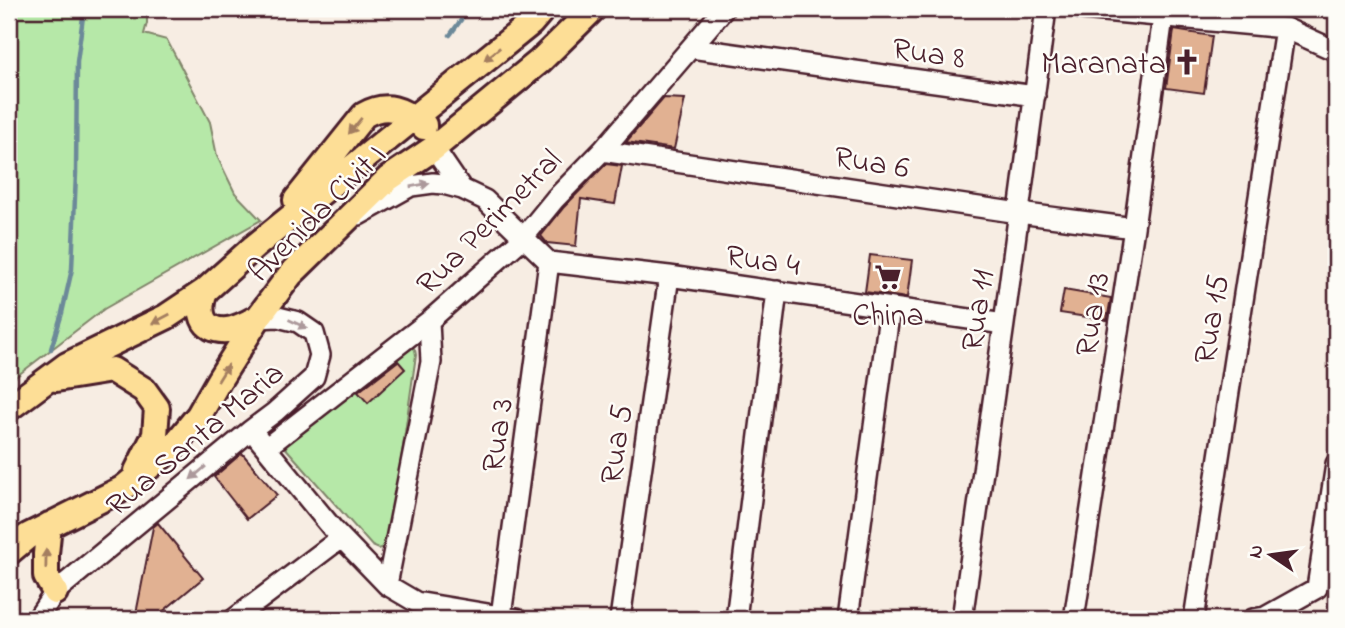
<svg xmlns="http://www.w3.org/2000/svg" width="1345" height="628" viewBox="0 0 1345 628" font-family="'Indie Flower',sans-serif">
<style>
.green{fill:#b6e8a8;stroke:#80846a;stroke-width:2}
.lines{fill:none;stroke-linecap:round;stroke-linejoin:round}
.stream{stroke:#6c8999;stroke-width:4.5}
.building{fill:#e1b192;stroke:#4a1f2b;stroke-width:2}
.minor-casing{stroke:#4a1f2b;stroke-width:24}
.major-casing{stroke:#4a1f2b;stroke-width:30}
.minor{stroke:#fdfcf7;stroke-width:19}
.major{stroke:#fdde96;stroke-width:24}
.oneway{fill:#a47e60}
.oneway2{fill:#ac999b}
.labels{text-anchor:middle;stroke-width:5;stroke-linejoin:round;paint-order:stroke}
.street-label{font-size:32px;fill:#4a1f2b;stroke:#fdfcf7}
.poi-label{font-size:32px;fill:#4a1f2b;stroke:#fdfcf7;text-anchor:end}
</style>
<rect width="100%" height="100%" fill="#f7ede3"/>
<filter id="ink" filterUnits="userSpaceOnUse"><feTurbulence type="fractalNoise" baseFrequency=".0143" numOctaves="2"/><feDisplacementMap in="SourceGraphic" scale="14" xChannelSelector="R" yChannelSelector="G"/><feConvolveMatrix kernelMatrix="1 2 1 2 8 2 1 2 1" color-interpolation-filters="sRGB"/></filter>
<g filter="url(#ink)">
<path class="green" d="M9,9H147V23L144,34L167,40L210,122L217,156L235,193L261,220L104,309L9,382Z
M410,343L415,350L416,355L390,538L386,546L379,549L372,546L283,445Z"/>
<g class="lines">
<path class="stream" d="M450,35L469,9
M51,349L62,313L72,269L76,173L77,62L84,9"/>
</g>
<path class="building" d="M1174,30L1212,36L1204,93L1166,88Z
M664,98L685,99L674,149L626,142Z
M606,164L622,166L615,204L581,199L576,246L547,243L541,236L564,207Z
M870,255L912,260L907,298L865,292Z
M1064,290L1111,298L1107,320L1060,313Z
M398,361L405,369L368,403L358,392Z
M242,453L277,495L247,519L214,477Z
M158,523L203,578L154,619H135L153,527Z"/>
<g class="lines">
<g class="minor-casing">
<path id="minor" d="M1082,9L1285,28L1336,51
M691,48L1035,96
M434,148L462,189
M602,151L1019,213L1134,228
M359,215L411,186L433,183L443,184L462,189L485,200L549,262L669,276L1004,324
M258,438L333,529L387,585L416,602L517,619
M267,447L429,321L523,238L555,199L602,151L724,9
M387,585L431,362L429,321
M501,616L549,262
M37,619L55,592L251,430L275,412L314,377L320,355L314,333L298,322L278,317L258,318
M234,619L341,538
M620,619L669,276
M736,619L777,291
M848,619L890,308
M962,619L1004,324L1046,9
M1074,619L1134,228L1163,17
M1194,619L1285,28
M1253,619L1265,617L1317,588L1336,464"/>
</g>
<g class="major-casing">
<path id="major" d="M296,200L364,115C389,101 402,111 424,125V127
M205,291C198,310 200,332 227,330C238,329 248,322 258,318
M56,379L112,370L144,390L157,408L155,435L137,471
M9,408L67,365L166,317L205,291L254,247L531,23L543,9
M49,525L46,554V576L55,592
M9,552L28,536L122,489L172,448L199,415L219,380L260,315L290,275L388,179L434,148L540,61L593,9"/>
</g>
<use href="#minor" class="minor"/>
<use href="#major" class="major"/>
</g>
<defs><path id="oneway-solid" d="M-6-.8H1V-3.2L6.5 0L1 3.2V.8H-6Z" transform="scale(1.75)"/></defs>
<g class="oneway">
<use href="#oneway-solid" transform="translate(492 54) rotate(141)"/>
<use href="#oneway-solid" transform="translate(355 126) rotate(129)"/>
<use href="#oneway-solid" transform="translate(161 319) rotate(152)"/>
<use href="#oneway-solid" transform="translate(223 373) rotate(-58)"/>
<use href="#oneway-solid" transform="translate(46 559) rotate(-89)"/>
</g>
<g class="oneway2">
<use href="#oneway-solid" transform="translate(420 185) rotate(-10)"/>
<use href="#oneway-solid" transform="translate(298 324) rotate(25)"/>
<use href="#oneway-solid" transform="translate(198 473) rotate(140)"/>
</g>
</g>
<defs>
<g id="church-bare" transform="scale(2.1)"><path d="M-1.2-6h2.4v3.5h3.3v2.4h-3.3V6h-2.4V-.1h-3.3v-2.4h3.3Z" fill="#4a1f2b" stroke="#fdfcf7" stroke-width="2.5" paint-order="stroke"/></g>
<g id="supermarket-bare" transform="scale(2.1)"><path d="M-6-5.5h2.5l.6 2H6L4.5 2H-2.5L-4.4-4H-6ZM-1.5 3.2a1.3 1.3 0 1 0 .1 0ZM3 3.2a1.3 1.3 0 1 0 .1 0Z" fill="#4a1f2b" stroke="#fdfcf7" stroke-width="2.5" paint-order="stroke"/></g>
</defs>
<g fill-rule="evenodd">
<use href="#church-bare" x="1187" y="62"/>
<use href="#supermarket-bare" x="888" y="277"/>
</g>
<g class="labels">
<g class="street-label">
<text transform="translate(929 52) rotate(8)" y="11">Rua 8</text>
<text transform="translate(872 161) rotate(9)" y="11">Rua 6</text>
<text transform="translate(316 212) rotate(-45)" y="11">Avenida Civit I</text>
<text transform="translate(488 221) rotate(-45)" y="11">Rua Perimetral</text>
<text transform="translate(763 259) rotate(8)" y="11">Rua 4</text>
<text transform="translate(976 310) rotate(-82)" y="11">Rua 11</text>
<text transform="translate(1091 314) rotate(-81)" y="11">Rua 13</text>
<text transform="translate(1210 319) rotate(-81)" y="11">Rua 15</text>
<text transform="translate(496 435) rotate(-82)" y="11">Rua 3</text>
<text transform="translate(194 438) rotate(-40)" y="11">Rua Santa Maria</text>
<text transform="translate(615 444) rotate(-82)" y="11">Rua 5</text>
</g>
<g class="poi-label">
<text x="1166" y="73">Maranata</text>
<text x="888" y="325" text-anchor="middle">China</text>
</g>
</g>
<rect width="1345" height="628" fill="none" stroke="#fdfcf7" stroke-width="35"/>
<rect x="18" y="18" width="1310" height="593" fill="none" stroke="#4a1f2b" stroke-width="2.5" filter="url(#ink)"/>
<g transform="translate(1271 555) rotate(283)" stroke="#fdfcf7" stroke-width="5" paint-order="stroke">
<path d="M0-5L12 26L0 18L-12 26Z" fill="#4a1f2b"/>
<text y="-10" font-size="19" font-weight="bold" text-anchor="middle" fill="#4a1f2b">N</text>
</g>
</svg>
